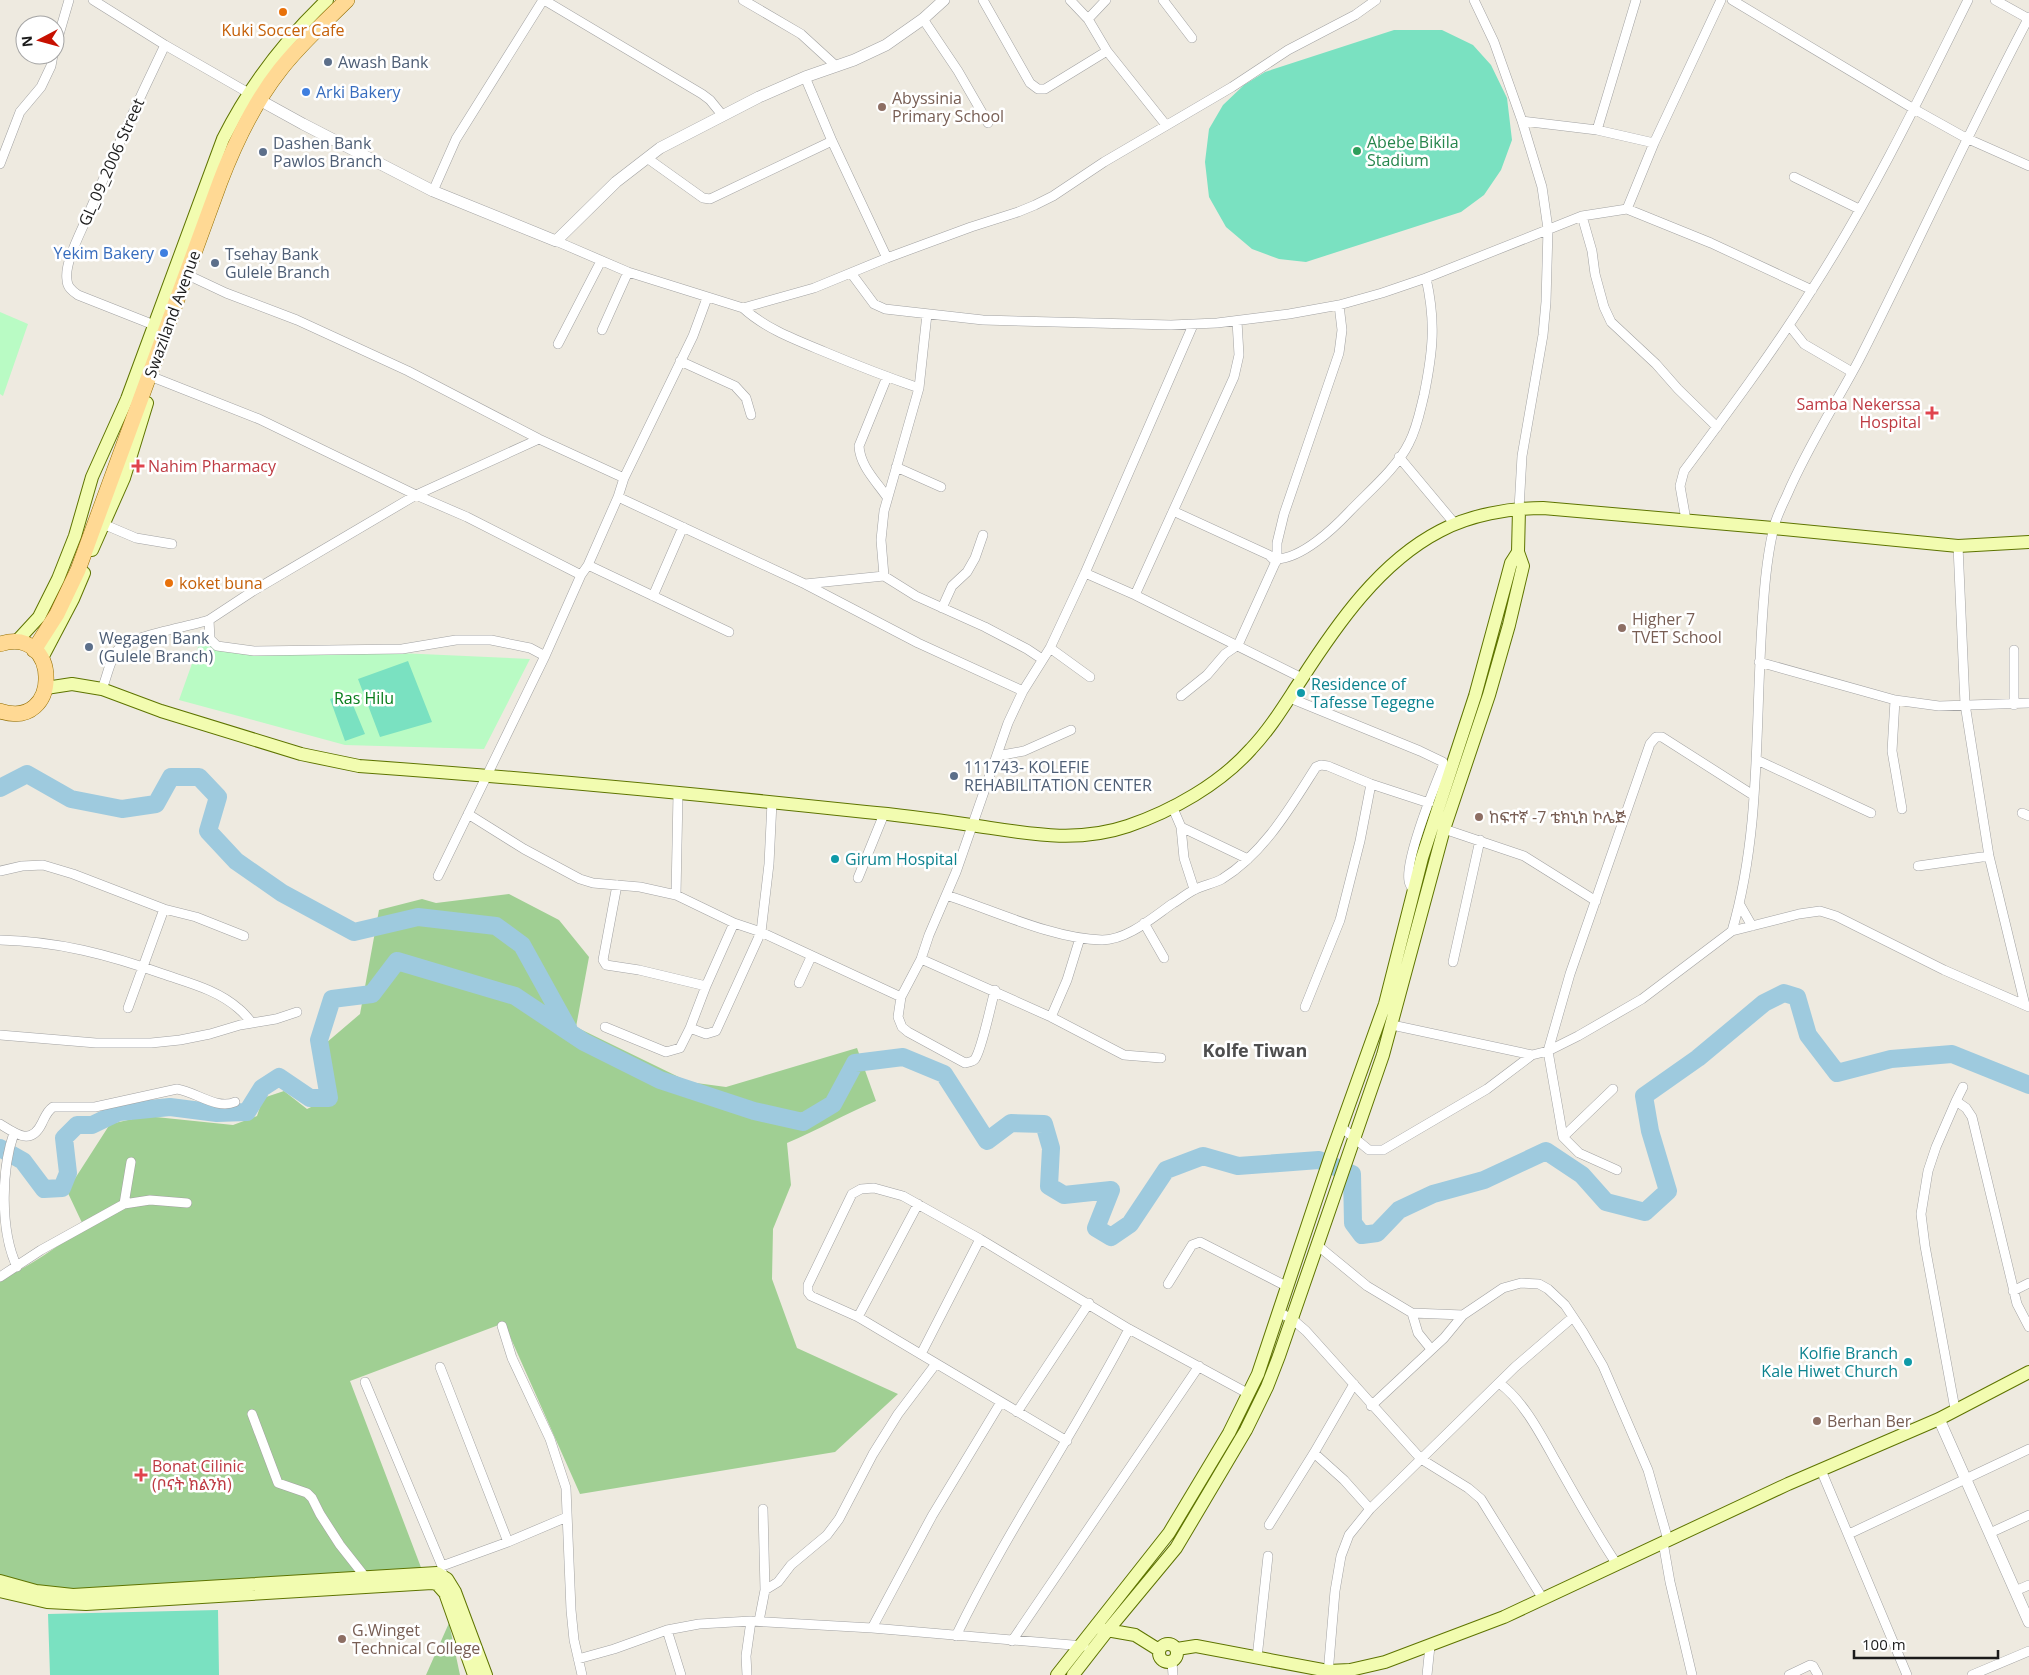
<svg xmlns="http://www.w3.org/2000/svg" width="2029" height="1675" viewBox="0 0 2029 1675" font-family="'Open Sans','Noto Sans Ethiopic',sans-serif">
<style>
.forest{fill:#a0cf93}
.park{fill:#b9fbc4}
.pitch{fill:#7ae1c1}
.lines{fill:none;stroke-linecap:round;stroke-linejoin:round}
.river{stroke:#9ecade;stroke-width:18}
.minor-casing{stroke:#a2a2a2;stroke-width:10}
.tertiary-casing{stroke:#a2a2a2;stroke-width:12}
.secondary-casing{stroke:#5e7400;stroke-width:14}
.primary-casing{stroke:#936e00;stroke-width:16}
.minor{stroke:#fff;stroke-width:9}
.tertiary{stroke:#fff;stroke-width:11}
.secondary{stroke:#f2fcb0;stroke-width:12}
.primary{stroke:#ffd994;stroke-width:15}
.food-dot{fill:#e8710a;stroke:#fff;stroke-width:2}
.service-dot{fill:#5c6f8a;stroke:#fff;stroke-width:2}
.shop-dot{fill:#3f7fe0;stroke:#fff;stroke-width:2}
.education-dot{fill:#8d6e63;stroke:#fff;stroke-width:2}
.leisure-dot{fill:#2e9e5b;stroke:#fff;stroke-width:2}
.health-dot{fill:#e0444e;stroke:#fff;stroke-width:2}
.culture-dot{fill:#0f9aa8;stroke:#fff;stroke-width:2}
.labels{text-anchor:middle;stroke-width:5;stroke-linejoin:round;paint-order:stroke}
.food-label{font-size:16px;fill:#c56008;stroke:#fff}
.service-label{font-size:16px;fill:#4e5e75;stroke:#fff;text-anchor:start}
.shop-label{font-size:16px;fill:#366cbe;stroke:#fff;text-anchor:start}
.education-label{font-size:16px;fill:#785e54;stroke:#fff;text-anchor:start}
.leisure-label{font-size:16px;fill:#27864d;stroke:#fff;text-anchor:start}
.street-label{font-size:16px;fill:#1b1b1b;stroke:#fff}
.health-label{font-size:16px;fill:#be3a42;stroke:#fff;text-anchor:start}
.culture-label{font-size:16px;fill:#0d838f;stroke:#fff;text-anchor:start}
.park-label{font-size:16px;fill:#077c1a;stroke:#fff}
.neighbourhood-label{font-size:18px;font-weight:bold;fill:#4e4e4e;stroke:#fff}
</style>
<rect width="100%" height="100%" fill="#eeeae0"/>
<path class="forest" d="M509,894L559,920L589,957L576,1027L689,1082L726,1087L857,1048L876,1101C845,1114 818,1130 787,1143L791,1185L773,1229L772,1279L797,1348L898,1394L835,1452L580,1494L504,1323L350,1381L422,1570L40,1594L0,1582V1279C30,1267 58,1246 84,1227L67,1191L110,1124L146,1116L233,1125L257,1116L263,1098L284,1091L307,1109L334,1096L326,1043L360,1014L379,910L422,899L436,903Z
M449,1623L460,1675H426Z"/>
<path class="park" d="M0,312L28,324L3,396L0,394Z
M199,644L530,659L484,749L345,745L179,700Z"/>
<path class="pitch" d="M1394,30H1442L1473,45L1491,65L1507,98L1512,140L1501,170L1484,195L1461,212L1306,262L1279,259L1252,249L1226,227L1209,197L1205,162L1209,129L1223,105L1244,85L1265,72Z
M408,661L432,722L380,737L358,679Z
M348,693L365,734L345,741L330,699Z
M218,1610L219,1675H50L48,1614Z"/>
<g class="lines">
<path class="river" d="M0,788L27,774L71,799L122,809L156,804L171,777H199L218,797L208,831L236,861L282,893L354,932L418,917L496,926L522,945L569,1030
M0,1148L23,1161L44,1189L62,1188L68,1173L64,1138L77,1125H92L119,1112L170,1107L217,1113L247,1112L262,1088L279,1077L310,1098H329L319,1040L332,999L372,994L397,961L515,996L584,1042L660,1080L754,1111L803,1122L833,1104L855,1063L903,1057L944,1074L987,1141L1011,1123L1044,1124L1051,1148L1049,1186L1064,1195L1111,1190L1096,1228L1111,1237L1130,1224L1166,1170L1203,1156L1238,1166L1319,1160L1352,1174L1353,1223L1362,1235L1377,1233L1399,1210L1433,1194L1484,1180L1546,1151L1582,1175L1606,1202L1645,1212L1668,1191L1650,1131L1644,1096L1698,1058L1764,1003L1784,993L1797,997L1808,1035L1837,1073L1891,1059L1952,1054L2029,1085"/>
<g class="minor-casing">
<path id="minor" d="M93,0L165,45L254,96
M544,0L702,94L710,100L723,116
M743,0L801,34L836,66
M983,0L1030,83L1038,89H1045L1107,51
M1070,0L1088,19L1107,51L1166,125
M1163,0L1192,38
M1474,0L1494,42L1522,121L1542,187L1548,229L1546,302L1543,335L1522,456L1519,509
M1732,0L1914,109L1966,138L2029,166
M1995,0L2029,19
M923,19L958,71L988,123
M1088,19L1106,0
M55,48L69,0
M805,77L832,141L887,258
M1522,121L1597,130L1654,143
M1597,130L1636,0
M647,158L703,198L710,199L832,141
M0,164L20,112L41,87L51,66L53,55
M1794,177L1859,209
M433,191L456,139L543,0
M1627,209L1654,143L1721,0
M1582,216L1592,251L1595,274L1604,307L1611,322L1656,364L1678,389L1717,427
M556,241L628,272L743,308C766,329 796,340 825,352C856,365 887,377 919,388
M851,273L874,304L885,309L983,320L1171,325L1217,323L1289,314L1339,305L1382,293L1426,278L1582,216L1627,209L1711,243L1812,290
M192,277L226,293L297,320L408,371L539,439L624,478
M743,308L814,288L887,258L971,227L1018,212L1035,205L1053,196L1104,162L1232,87L1288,50L1355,15L1376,0
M154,325L78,295C72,291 67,287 67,280C64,263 81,232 88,215C112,158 138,101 165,45
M1789,325L1804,344L1852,372
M602,330L628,272
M558,344L601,261
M680,361L735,386L746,398L751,415
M887,377L859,446C860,466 876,481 887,497
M155,378L259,419L416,495L467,517L581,575
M539,439L416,495L253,591L209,620L210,639L217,646L254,651L402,649L456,640H491L530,648L545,656
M1399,457L1455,524
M896,467L941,487
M618,497L805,584L918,643L1023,691
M1173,511L1269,555L1276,562
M1686,520L1680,486L1684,471C1728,412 1772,353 1811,291C1871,198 1919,99 1968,0
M103,524L136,538L172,544
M1958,546L1965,704L1989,856L2025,1005
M1277,559C1302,558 1333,529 1349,512C1368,492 1397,468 1409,443C1417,428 1420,411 1424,395C1433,351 1436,322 1426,278
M588,565L729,632
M1085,573L1135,595L1302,678
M884,576L881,540L884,511L919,388L927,314
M805,584L884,576L916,596L985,627L1027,649L1042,659
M1135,595L1234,377L1239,355L1237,321
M653,596L683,527
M942,608L952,586L967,572L975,558L983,535
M1050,648L1090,677
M2014,650V705
M1759,662L1895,700L1939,706L2029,703
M102,689C107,677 109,663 116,652C125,636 189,627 209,620
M1181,696L1207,675L1225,654L1238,645L1277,559V543L1284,514L1339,353L1342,330L1339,305
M1290,698L1420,751L1443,762V766C1434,788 1405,860 1409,881C1409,884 1412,888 1414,891
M1895,700L1892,751L1902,809
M997,756L1024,751L1071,730
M1757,760L1871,813
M1172,806L1181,827L1184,858L1194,889
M2022,813L2029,816
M468,814L524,849L580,879L593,883L640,887L676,895L734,923L761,932L901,997
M1181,827L1248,859
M1444,829L1524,856L1596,901
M1918,866L1989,856
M0,871L22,866L43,865L73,874L164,909L196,917L244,936
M438,876L545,656L581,575L588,565L618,497L624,478L693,336L707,298
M858,878L884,814
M617,885L603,960L606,965L639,970L706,986
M676,895L678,794
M946,895C993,910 1053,939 1102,940C1127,940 1152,918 1172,904C1179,900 1186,894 1194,890C1203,885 1213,884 1222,879C1264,853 1290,808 1316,767L1321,765L1328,766L1371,784L1429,803
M1740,905L1752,926
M1144,923L1164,958
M1732,931C1761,832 1755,726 1762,624C1764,593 1766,562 1773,531C1775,519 1782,506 1787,495C1807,448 1835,405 1859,360C1917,246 1969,130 2029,17
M0,940C57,941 110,955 163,974C189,983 218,990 239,1009C244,1013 248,1018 252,1023
M921,959L1051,1017L1124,1055L1161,1058
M1453,962L1480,840
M799,983L811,957
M995,990C991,1004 982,1049 975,1059C973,1062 968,1062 965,1063L908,1032L902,1027L898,1017L901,997L921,959L929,935L956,872L1008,723L1023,691L1050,648L1085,573L1193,325
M1305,1007L1340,920L1360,841L1371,784
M128,1008L164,909
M1051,1017L1067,980L1080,938
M1392,1025L1532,1055
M605,1027L666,1052L680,1048L690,1028L706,986L734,923
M690,1028L706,1034L716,1031L761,932L769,864L772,802
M0,1035L96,1043H151L180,1040L210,1034L240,1025L276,1019L297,1012
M1963,1087L1956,1101L1966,1108L1972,1117L2017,1304L2029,1327
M0,1124C16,1134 31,1146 42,1123C45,1117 47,1111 53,1107H95L177,1089C196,1092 217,1110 235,1102
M1341,1127L1369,1150H1383L1487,1089L1532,1055L1548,1051L1578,1036L1642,999L1732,931L1799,914L1820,911L1836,916L1944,970L2029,1007
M14,1133C1,1170 0,1231 17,1267
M1563,1137L1613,1089
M1617,1170L1579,1153L1563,1137L1548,1051L1570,974L1650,744L1656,737H1662L1753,795
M124,1204L131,1162
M1317,1245L1367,1286L1412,1313L1463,1315
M0,1277L41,1250L124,1204L150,1200L187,1203
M1168,1284L1192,1245L1200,1242L1288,1287
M2013,1291L2029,1283
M1279,1313L1291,1318L1306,1331L1421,1459L1468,1488L1481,1499L1543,1599
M1412,1313L1418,1333L1431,1349
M858,1317L918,1204
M502,1326L512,1358L550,1439L566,1488L571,1610L574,1640L582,1675
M921,1354L980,1239
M440,1367L508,1542
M365,1382L442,1566V1575
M1499,1383C1523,1400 1541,1435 1555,1460C1575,1495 1594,1530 1616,1563
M1371,1406L1444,1338L1463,1315L1503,1288L1521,1283L1539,1284L1548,1289L1565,1305L1583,1332L1603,1366L1648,1470L1668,1540
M1955,1409L1925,1246L1921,1214L1928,1171L1936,1147L1956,1101
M1017,1412L1089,1303
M252,1414L278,1483L307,1493L312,1498L320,1514L340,1545L366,1578
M1067,1441L858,1317L811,1296L808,1292V1285L852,1194L861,1189L874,1188L903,1196L980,1239L1129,1329L1249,1394
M1314,1453L1344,1480L1370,1509
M1821,1470L1907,1675
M1269,1525L1314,1453L1354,1384
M1990,1533L2029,1515
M1849,1534L2029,1449
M1663,1542L1670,1582L1692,1675
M442,1566L508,1542L567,1517
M765,1590L778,1582L791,1565L827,1535L839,1519L873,1454L898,1414L935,1365
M2015,1591L2029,1585
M759,1621L765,1590L763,1509
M872,1628L932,1516L1001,1402
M667,1630L681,1675
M956,1636C1007,1530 1075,1433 1129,1329
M1012,1641L1199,1366
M1257,1658L1268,1556
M578,1659L614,1649L667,1630L699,1624L751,1621L872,1628L1084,1646
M1172,1662L1173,1675
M1328,1674L1335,1591L1341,1556L1349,1535L1370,1509L1515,1367L1573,1317
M747,1675L746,1656L751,1621
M1427,1675L1430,1646
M1789,1675L1810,1665L1813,1666L1818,1675
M1972,1675L2029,1651"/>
</g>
<g class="tertiary-casing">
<path id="tertiary" d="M254,97L303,124L433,191L556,241L616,182L660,148L759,97L805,77L854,60L886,45L923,19L944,0
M1939,1419L2029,1622"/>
</g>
<g class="secondary-casing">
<path id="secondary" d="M92,550L124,478L147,403
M16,642L39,617L58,579L75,536L92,477L127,399L223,139C249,87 285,40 327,0
M42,658L73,599L84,573
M46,688L72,684L102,689L161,711L301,754L359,766C528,778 697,794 866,812C901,815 937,820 971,825C1026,833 1075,844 1128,826C1172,811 1220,784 1251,749C1271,728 1285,704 1301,680C1337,624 1380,562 1440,531C1470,515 1509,508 1543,508L1773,528L1958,546L2029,542
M0,1581L36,1591L73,1595L437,1573L447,1579L455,1592L486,1675
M0,1591L47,1602L86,1604L432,1583L437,1584L445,1593L474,1675
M1101,1629L1135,1635L1159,1650
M1159 1653a9 9 0 1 1 18 0a9 9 0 1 1-18 0Z
M1177,1649L1196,1646L1328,1671L1350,1670L1385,1662L1504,1617L1788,1484L1939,1419L2029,1372
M1057,1675L1169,1533L1229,1433L1258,1374L1331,1155L1385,1004L1422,858L1475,696L1507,578L1511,563L1518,552
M1073,1675L1108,1630L1176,1548L1246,1430L1267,1387L1279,1356L1383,1055L1444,829L1489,695L1509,625L1523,566L1518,552L1519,509"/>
</g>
<g class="primary-casing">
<path id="primary" d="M0,644C61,624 62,732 0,711
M34,650L57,614L78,570L220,182C235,143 254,103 280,70C300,44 324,23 347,0"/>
</g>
<use href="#minor" class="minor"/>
<use href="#tertiary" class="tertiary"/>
<use href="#secondary" class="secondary"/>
<use href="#primary" class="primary"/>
</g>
<g class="food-dot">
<circle cx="283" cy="12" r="5"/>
<circle cx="169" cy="583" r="5"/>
</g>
<g class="service-dot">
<circle cx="328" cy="62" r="5"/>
<circle cx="263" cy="152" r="5"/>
<circle cx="215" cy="263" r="5"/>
<circle cx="89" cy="647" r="5"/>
<circle cx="954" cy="776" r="5"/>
</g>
<g class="shop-dot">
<circle cx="306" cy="92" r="5"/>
<circle cx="164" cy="253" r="5"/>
</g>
<g class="education-dot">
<circle cx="882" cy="107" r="5"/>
<circle cx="1622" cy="628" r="5"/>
<circle cx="1479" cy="817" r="5"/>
<circle cx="1817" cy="1421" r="5"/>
<circle cx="342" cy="1639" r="5"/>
</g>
<circle class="leisure-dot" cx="1357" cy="151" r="5"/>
<g class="health-dot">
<path d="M1929.5 405.5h5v5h5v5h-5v5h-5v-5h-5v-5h5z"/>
<path d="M135.5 458.5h5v5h5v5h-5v5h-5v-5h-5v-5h5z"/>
<path d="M138.5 1467.5h5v5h5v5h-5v5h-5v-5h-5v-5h5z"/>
</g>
<g class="culture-dot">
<circle cx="1301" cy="693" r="5"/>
<circle cx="835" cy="859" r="5"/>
<circle cx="1908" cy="1362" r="5"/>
</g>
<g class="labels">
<g class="food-label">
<text x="283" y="36">Kuki Soccer Cafe</text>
<text x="179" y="589" text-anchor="start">koket buna</text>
</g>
<g class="service-label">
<text x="338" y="68">Awash Bank</text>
<text x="273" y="149">Dashen Bank<tspan x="273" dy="18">Pawlos Branch</tspan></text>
<text x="225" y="260">Tsehay Bank<tspan x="225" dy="18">Gulele Branch</tspan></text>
<text x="99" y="644">Wegagen Bank<tspan x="99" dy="18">(Gulele Branch)</tspan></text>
<text x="964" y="773">111743- KOLEFIE<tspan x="964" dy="18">REHABILITATION CENTER</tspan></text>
</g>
<g class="shop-label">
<text x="316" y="98">Arki Bakery</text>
<text x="154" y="259" text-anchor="end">Yekim Bakery</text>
</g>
<g class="education-label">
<text x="892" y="104">Abyssinia<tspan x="892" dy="18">Primary School</tspan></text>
<text x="1632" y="625">Higher 7<tspan x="1632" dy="18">TVET School</tspan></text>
<text x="1489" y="823">ከፍተኛ -7 ቴክኒክ ኮሌጅ</text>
<text x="1827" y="1427">Berhan Ber</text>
<text x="352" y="1636">G.Winget<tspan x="352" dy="18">Technical College</tspan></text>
</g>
<g class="leisure-label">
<text x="1367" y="148">Abebe Bikila<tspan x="1367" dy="18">Stadium</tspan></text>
</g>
<g class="street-label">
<text transform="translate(111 162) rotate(-66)" y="6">GL_09_2006 Street</text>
<text transform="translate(172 314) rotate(-70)" y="6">Swaziland Avenue</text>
</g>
<g class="health-label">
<text x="1921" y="410" text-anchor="end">Samba Nekerssa<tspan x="1921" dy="18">Hospital</tspan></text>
<text x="148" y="472">Nahim Pharmacy</text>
<text x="152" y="1472">Bonat Cilinic<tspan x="152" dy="18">(ቦናት ክልንክ)</tspan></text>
</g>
<g class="culture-label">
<text x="1311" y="690">Residence of<tspan x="1311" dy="18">Tafesse Tegegne</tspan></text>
<text x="845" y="865">Girum Hospital</text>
<text x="1898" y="1359" text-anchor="end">Kolfie Branch<tspan x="1898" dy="18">Kale Hiwet Church</tspan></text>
</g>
<g class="park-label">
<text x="364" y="704">Ras Hilu</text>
</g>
<g class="neighbourhood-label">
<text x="1255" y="1057">Kolfe Tiwan</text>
</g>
</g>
<g transform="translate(40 40) rotate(264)"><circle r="24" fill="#ffffff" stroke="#a4a4a4"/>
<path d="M0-4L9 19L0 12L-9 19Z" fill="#c71000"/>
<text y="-8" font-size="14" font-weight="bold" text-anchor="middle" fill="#1b1b1b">N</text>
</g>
<path d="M1854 1650v8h144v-8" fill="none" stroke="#1b1b1b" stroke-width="2.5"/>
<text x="1862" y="1650" font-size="15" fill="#1b1b1b" stroke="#ffffff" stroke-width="4" paint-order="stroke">100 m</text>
</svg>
